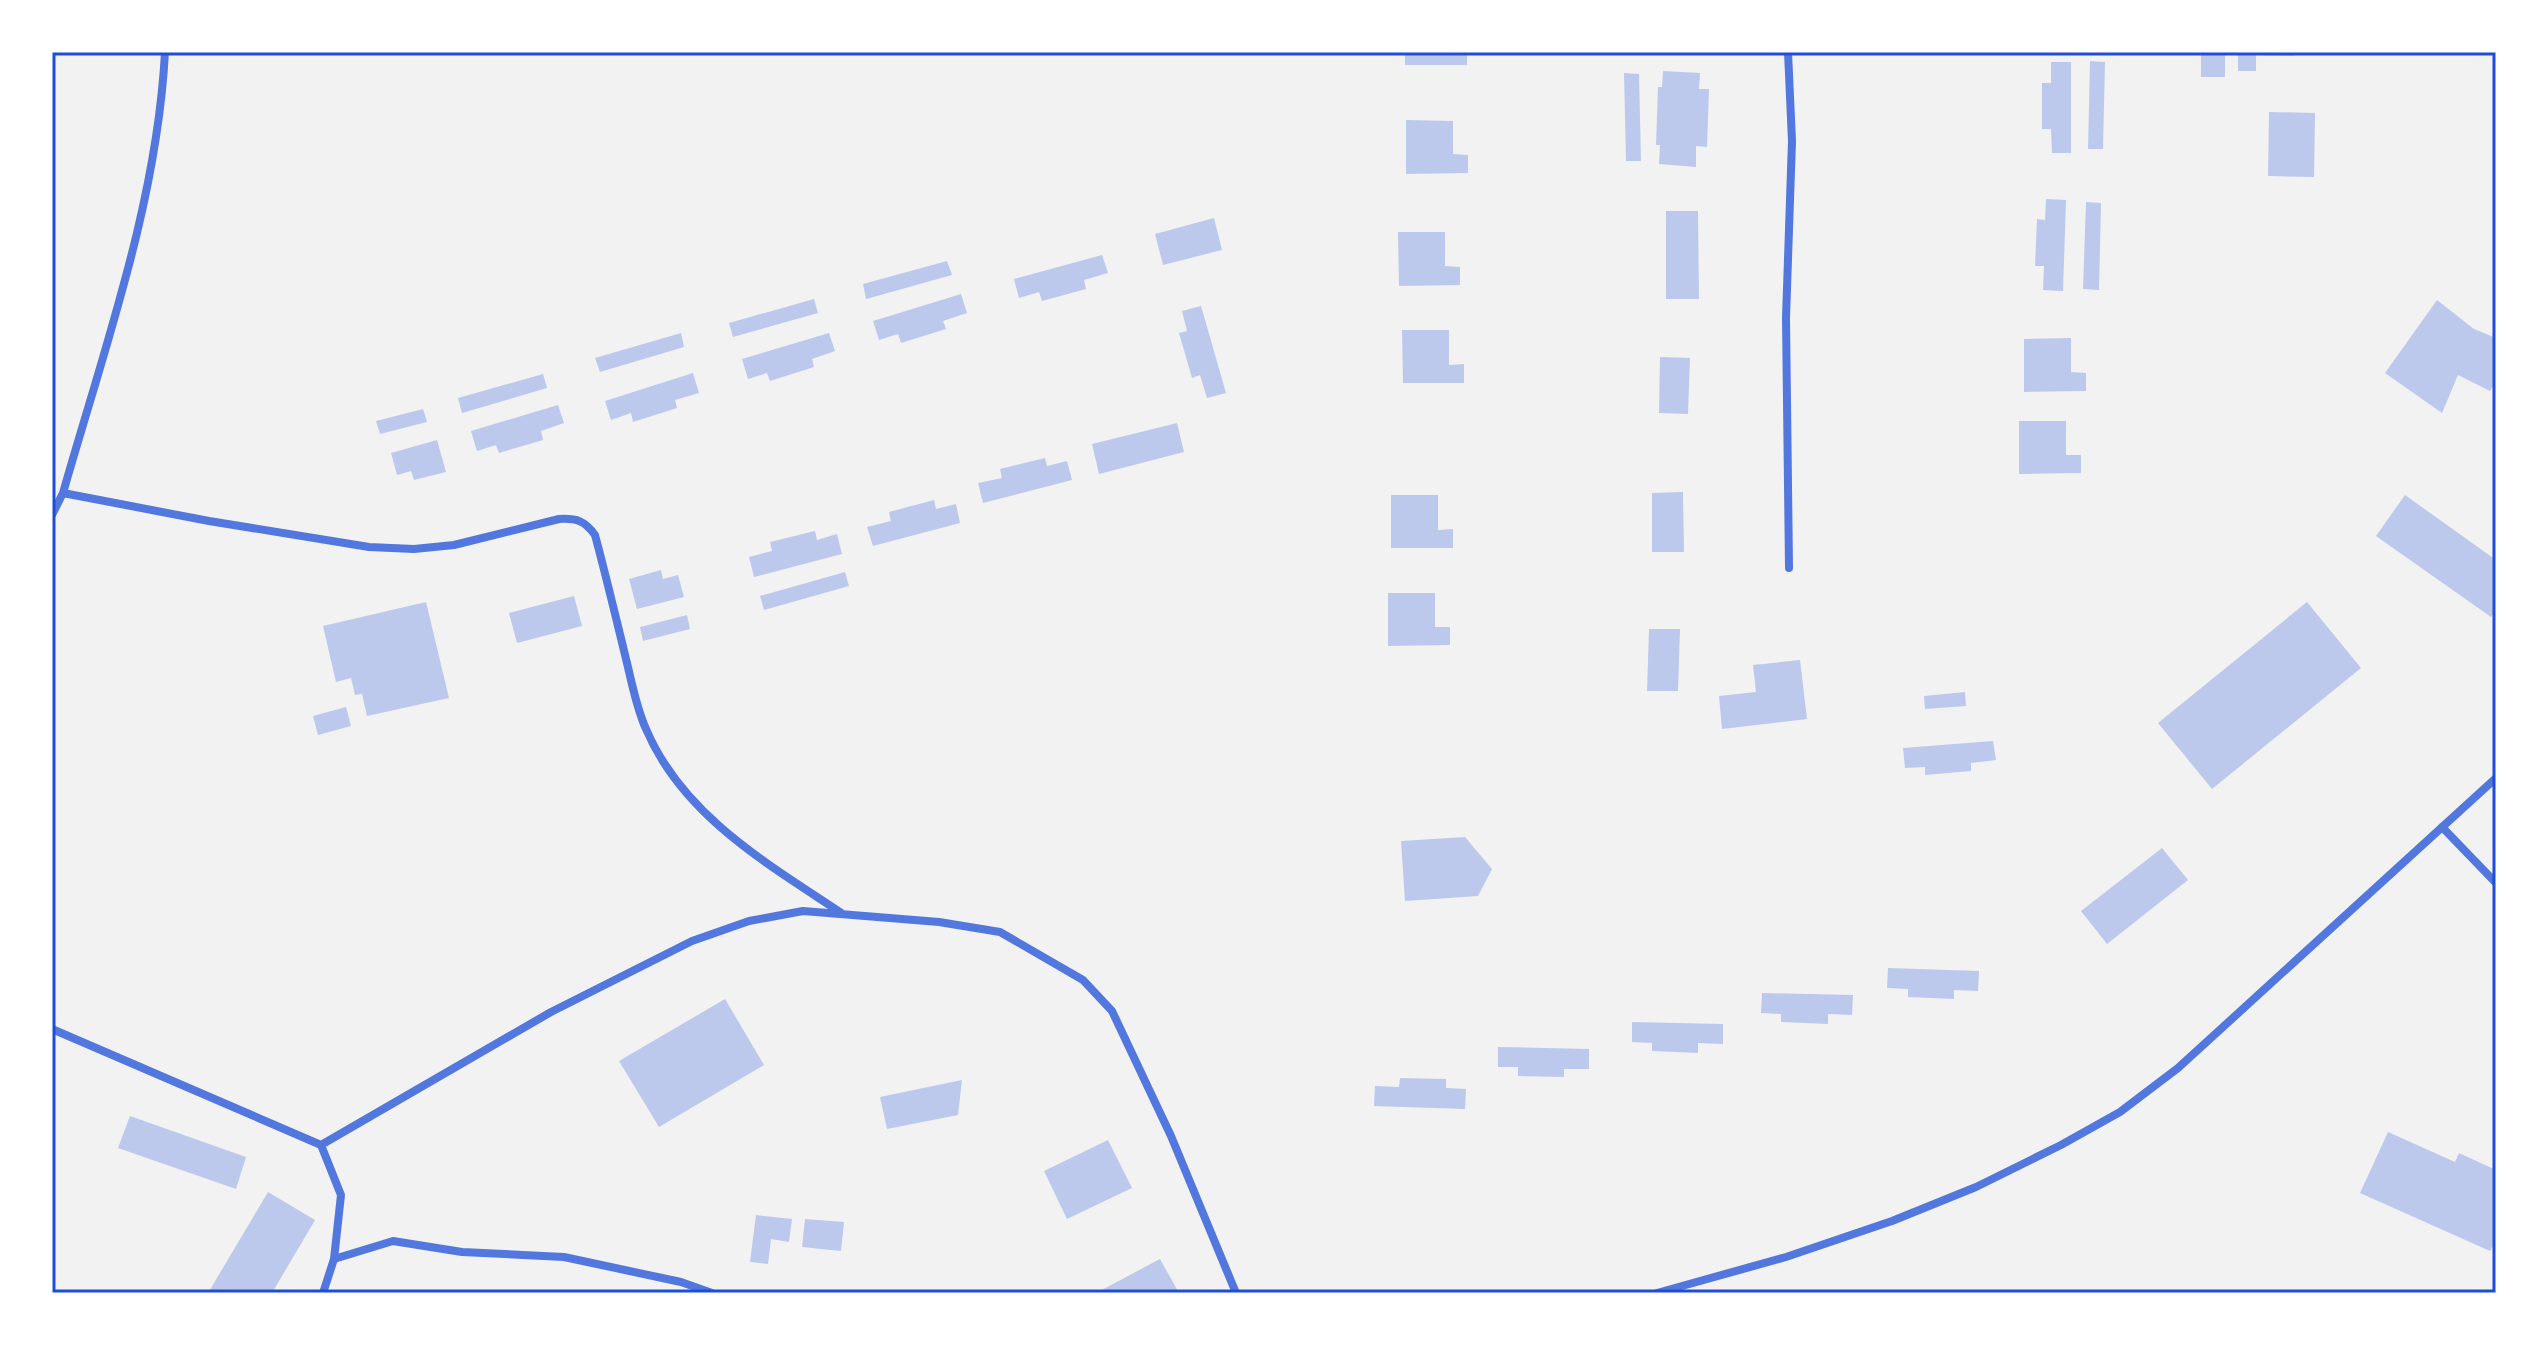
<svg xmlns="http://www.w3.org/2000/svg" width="2548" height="1345" viewBox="0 0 2548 1345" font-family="Merriweather,serif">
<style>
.building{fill:#bdc9ec}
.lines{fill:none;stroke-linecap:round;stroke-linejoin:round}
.minor{stroke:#5277de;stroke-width:8}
.neatline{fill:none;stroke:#1d4ed8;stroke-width:3}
</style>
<rect width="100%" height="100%" fill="#f2f2f2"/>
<path class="building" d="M1405,52H1467V65H1405Z
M2201,52H2225V77H2201Z
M2238,52H2294V56L2256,55V71H2238Z
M2090,61L2105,62L2103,149H2088Z
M2051,62H2071V153H2052L2051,129H2042V83H2051Z
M1663,71L1700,73L1699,89H1709L1707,147L1696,146V167L1659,164L1660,145H1656L1658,87H1662Z
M1624,73L1639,74L1641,161H1626Z
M2269,112L2315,113L2314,177L2268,176Z
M1406,120L1453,121V154L1468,155V173L1406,174Z
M2046,199L2066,200L2063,291L2043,290L2044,266H2035L2037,219L2045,220Z
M2086,202L2101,203L2099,290L2083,289Z
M1666,211H1698L1699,299H1666Z
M1214,218L1222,250L1163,265L1155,234Z
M1398,232H1445V266L1460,267V285L1399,286Z
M1102,255L1108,273L1084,280L1086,289L1042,301L1039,292L1019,298L1014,279Z
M947,261L952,275L866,299L863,284Z
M961,294L967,313L943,321L946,329L901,343L898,334L879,340L873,321Z
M814,299L818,313L733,337L729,323Z
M2437,300L2474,329L2496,338V381L2490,391L2458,375L2442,413L2385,373Z
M1201,306L1226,393L1207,398L1200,375L1192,378L1179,333L1187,331L1182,311Z
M1402,330H1449V365L1464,364V383H1403Z
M681,333L684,347L600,372L595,358Z
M829,333L835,351L812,359L814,367L770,381L767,373L748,379L742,359Z
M2071,338V372L2086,373V391L2024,392V339Z
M1660,357L1690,358L1688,414L1659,413Z
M693,373L699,393L675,400L677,408L633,422L631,413L611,420L605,401Z
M543,374L547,388L462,413L458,398Z
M558,405L564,423L541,431L543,440L499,453L496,445L477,451L471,431Z
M423,409L427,422L380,434L376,421Z
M2019,421H2066V455H2081V473L2019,474Z
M1177,423L1184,452L1099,474L1092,444Z
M437,440L446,472L414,480L411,471L397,475L391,453Z
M1045,458L1047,466L1067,461L1072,480L983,503L978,483L1002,478L1000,469Z
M1683,492L1684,552H1652V493Z
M1391,495H1438V530L1453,529V548H1391Z
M2405,495L2496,560V610L2491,617L2376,536Z
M934,500L936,509L956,504L960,523L873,546L867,527L891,521L889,512Z
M815,531L817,540L837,534L842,554L754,577L749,557L772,551L770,542Z
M661,570L663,579L678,575L684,597L637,609L629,579Z
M845,572L849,586L764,610L760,596Z
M1388,593H1435V627H1450V645L1388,646Z
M574,596L582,626L517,643L509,613Z
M426,602L449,698L367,716L362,694L355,695L351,678L336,682L323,626Z
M2307,602L2361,668L2212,789L2158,723Z
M687,615L690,629L643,641L640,627Z
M1649,629H1680L1678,691H1647Z
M1800,660L1807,719L1722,729L1719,696L1756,692L1753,665Z
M1965,692L1966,706L1925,709L1924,696Z
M346,707L351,726L318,735L313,716Z
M1993,741L1996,760L1971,763V771L1925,775V767L1905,768L1903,748Z
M1465,837L1492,869L1478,896L1405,901L1401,841Z
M2162,848L2188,880L2107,944L2081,911Z
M1888,968L1979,971L1978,991L1954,990V999L1908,997V989L1887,988Z
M1762,993L1853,995L1852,1015L1828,1014V1024L1781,1022V1014L1761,1013Z
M725,999L764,1065L659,1127L619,1061Z
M1632,1022L1723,1024V1044L1698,1043V1053L1652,1051V1043L1632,1042Z
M1498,1047L1589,1049V1069H1564V1077L1518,1076V1067H1498Z
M1400,1078L1446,1079V1088L1466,1089L1465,1109L1374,1106L1375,1086L1399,1087Z
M962,1080L958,1115L887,1129L880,1097Z
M130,1116L246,1157L236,1189L118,1148Z
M2388,1132L2455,1162L2459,1153L2496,1170V1245L2494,1244L2490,1251L2360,1193Z
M1108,1140L1132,1188L1067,1219L1044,1171Z
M268,1192L315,1220L272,1293H208Z
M756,1215L792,1219L789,1242L771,1239L768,1264L750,1262Z
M805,1219L844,1222L841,1251L802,1247Z
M1160,1259L1179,1293H1096Z"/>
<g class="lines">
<path class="minor" d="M1788,52L1792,141L1786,318L1789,568
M63,493L209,521L369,547L414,549L454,545L559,519C577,518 585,521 595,535C606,576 616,618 626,659C632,683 636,707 646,729C683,816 768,864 843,914
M52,515L63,493C104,349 157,203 165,52
M2442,827L2496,883
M52,1029L321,1145L341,1195L334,1259L323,1293
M321,1145L551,1012L692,941L749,921L803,911L939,922L1000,932L1083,980L1112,1011L1171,1136L1236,1293
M334,1259L393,1241L462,1252L564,1257L681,1282L712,1293
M1657,1293L1786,1257L1892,1221L1976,1187L2061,1145L2120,1112L2178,1068L2496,778"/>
</g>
<rect width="2548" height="1345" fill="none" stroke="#ffffff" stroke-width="108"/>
<rect x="54" y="54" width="2440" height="1237" class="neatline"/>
</svg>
